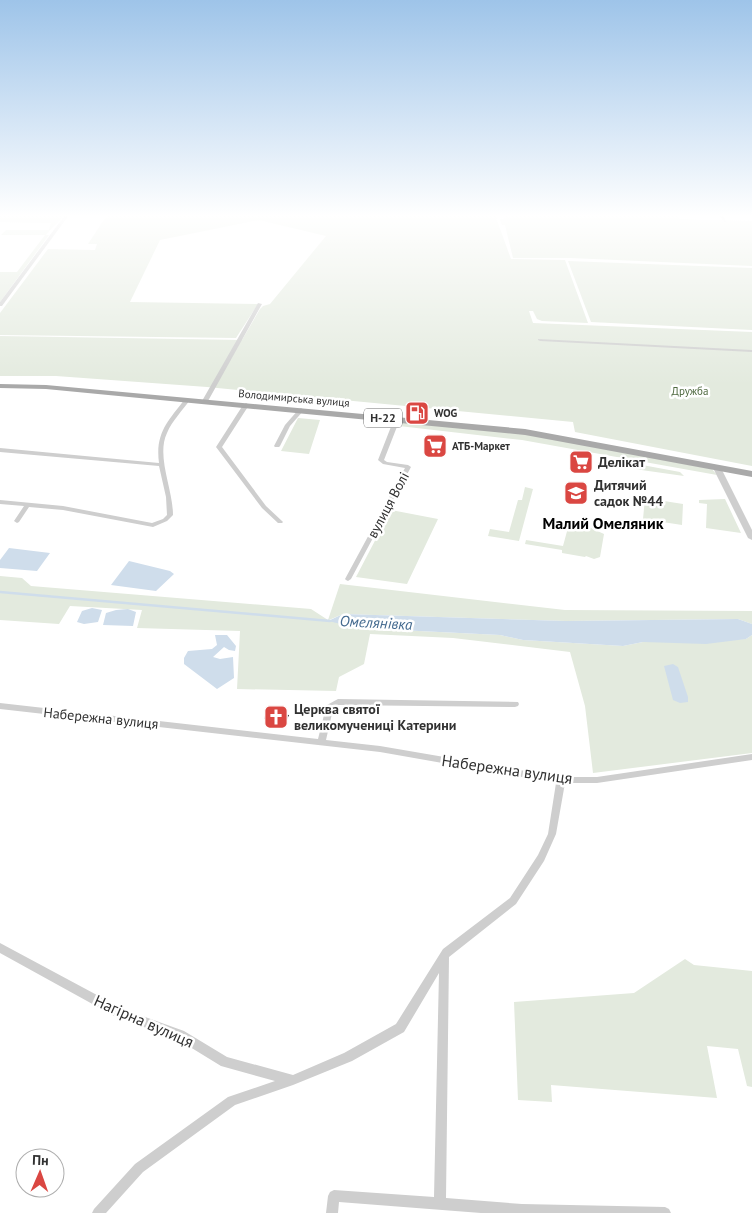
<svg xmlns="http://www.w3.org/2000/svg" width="752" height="1213" viewBox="0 0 752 1213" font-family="'PT Sans',sans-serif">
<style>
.green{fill:#e3eade}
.water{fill:#cfddeb}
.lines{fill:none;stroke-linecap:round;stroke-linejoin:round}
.stream{stroke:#cfddeb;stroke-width:2.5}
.building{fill:#181818}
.minor{fill:#cecece;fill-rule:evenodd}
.tertiary{fill:#cecece;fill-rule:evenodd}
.primary{fill:#a9a9a9;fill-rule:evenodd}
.labels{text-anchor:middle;stroke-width:5;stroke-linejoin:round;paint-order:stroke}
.far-park-label{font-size:11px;fill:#506a41;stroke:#fff}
.far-street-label{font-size:11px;fill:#313131;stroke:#fff}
.far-poi-label{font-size:11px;font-weight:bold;fill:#313131;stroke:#fff;text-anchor:start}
.shield{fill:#fff;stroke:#6f6f6f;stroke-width:1}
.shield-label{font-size:12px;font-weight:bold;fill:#313131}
.poi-label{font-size:14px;font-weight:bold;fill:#313131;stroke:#fff;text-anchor:start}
.street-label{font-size:14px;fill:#313131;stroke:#fff}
.water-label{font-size:15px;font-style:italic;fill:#446a8f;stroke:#fff}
.quarter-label{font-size:16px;font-weight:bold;fill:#000;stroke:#fff}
.near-street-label{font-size:16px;fill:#313131;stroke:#fff}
</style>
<rect width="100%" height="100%" fill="#fff"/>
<path class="green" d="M0,215H65C59,222 51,228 46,235H49L0,302V272H17L45,235H1L6,230H49L51,223L0,222Z
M107,215H495L511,259L565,260L588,323L542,321L537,319L533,311H529L533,323L752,332V466L575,432L573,422L207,387L56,376H0V336L242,340L260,309L263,306L270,304L326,236L259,220L160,240L130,302L258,304L236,338L0,335V313L48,249L95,250L97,244H88Z
M503,215H678L680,219L752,221V266L571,258H513L505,225H502L500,219H504Z
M568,261L752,268V330L591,322Z
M298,418L320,420L309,454L281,451Z
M400,421L525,434L712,469L717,475L522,440L399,426Z
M626,462L680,472L684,476L620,467L621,463Z
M525,487L533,489L519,541L488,536L490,529L509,532L518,500H522Z
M645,498L683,504L682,525L643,519Z
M725,499L741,533L706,528L707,504L699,503V500Z
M391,510L438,519L407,584L356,577Z
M569,524L591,528L604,534L600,557L594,559L586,556L585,557L562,553V550L525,544L526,540L563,546Z
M0,576L22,578L31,586L311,609L328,620L340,584L565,610L752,611V624L738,619L566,621L343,614L329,620L358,628L500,635L523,640L623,646L643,642L746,639L752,635V753L593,773L585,706L570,652L453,638L370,634L364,664L339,677L336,691L237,689L240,631L137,628L142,610L70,606L59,624L0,620Z
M685,959L694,965L752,971V1087L747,1086L738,1049L707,1046L717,1098L551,1085L552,1102L518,1100L514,1002L634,993Z"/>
<path class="water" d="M9,548L50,553L37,571L0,568V560Z
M129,561L170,571L174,574L156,591L111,585Z
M92,608L102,610L98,622L84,624L77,622L82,611Z
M128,609L136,612L133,626L103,625L106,613L116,610Z
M343,614L566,621L738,619L752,624V635L746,639L706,644L643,642L623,646L523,640L500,635L358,628L328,621Z
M215,635H227L236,646L235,651L229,650L224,647L213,657L220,659L233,657L234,678L217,689L184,664V658L188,651L212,649L217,645Z
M673,664L678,667L688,697V702L680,703L673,700L664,666Z"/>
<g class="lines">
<path class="stream" d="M0,592L330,621"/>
</g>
<path class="building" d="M266,712L289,715L286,722L264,719Z"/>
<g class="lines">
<path class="minor" d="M65,215H69L2,306H0V302Z
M719,215H723L726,222H724Z
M258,303L262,304L208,401L207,402H203L202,401Z
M538,339L752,350V352L540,341L538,340Z
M187,398L190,400C182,411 172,421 167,433C156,456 173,489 173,515L167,521L153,527L63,510L29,507L19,522L17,523L14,521L24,506L0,504V500L63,506L152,523L163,519L167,515L166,497L159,466L0,452V448L159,463C155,433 168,421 185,399Z
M246,403L249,405L222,447L266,506L282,521L283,522L282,523H278L262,508L216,447L243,405Z
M301,408L304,410L290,426L280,446L279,447H275L274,446L285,425L299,409Z
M397,417L400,419L384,460L387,462L408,465L411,467L351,579L348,581L346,580L345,579L405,468L383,464L378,460L394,419Z
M338,699L518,702L519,704L518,706L515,707L339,705L333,709L326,740L380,746L561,777H597L752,754V760L597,783H565L556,834L544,861L516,904L449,957L446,1198L522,1204L665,1207L669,1209L671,1213H481L339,1202L338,1213H326L328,1196L330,1192L334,1190L434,1197L439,973L404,1032L352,1061L293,1085L235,1105L143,1172L106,1213H92L94,1209L135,1164L228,1097L275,1081L221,1066L177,1039L116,1017L0,953V943L123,1009L184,1031L227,1057L293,1075L344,1053L396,1024L443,949L510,898L538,855L548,834L556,783L380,752L0,709V703L318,739L326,707L327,705Z"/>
<path class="tertiary" d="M714,466H717L721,468L752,530V540L748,538L713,468Z"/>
<path class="primary" d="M0,384L46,385L525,429L752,471V477L525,435L46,389L0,388Z"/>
</g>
<linearGradient id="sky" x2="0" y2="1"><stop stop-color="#9ec4e9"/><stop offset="0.56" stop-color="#fff"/><stop offset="1" stop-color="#fff" stop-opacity="0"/></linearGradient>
<rect width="752" height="385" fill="url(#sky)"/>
<defs>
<g id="fuel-square" transform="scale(1.25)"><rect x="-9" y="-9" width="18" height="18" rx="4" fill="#da4742" stroke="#fff"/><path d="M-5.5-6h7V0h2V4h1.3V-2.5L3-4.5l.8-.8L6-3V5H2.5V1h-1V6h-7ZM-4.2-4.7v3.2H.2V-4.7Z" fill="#fff"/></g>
<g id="supermarket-square" transform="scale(1.25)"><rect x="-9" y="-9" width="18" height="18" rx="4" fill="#da4742" stroke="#fff"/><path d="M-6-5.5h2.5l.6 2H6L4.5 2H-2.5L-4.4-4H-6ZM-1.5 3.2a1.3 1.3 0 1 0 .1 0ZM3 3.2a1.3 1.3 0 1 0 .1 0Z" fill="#fff"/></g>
<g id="school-square" transform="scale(1.25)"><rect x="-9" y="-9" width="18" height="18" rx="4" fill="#da4742" stroke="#fff"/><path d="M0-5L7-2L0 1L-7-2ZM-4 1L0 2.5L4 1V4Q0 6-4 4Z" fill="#fff"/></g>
<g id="church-square" transform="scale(1.25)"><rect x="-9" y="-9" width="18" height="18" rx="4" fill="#da4742" stroke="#fff"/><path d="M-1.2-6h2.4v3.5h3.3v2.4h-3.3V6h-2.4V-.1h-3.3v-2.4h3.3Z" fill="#fff"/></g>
</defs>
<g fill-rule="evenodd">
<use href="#fuel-square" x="417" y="413"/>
<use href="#supermarket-square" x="435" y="446"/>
<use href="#supermarket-square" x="581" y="462"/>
<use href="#school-square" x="576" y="493"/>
<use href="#church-square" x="276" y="717"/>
</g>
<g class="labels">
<g class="far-park-label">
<text x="690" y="395">Дружба</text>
</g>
<g class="far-street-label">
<text transform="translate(294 398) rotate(5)" y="4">Володимирська вулиця</text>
</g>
<g class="far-poi-label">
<text x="434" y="417">WOG</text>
<text x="452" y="450">АТБ-Маркет</text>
</g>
<rect class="shield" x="364" y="408.5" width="38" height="19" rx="4"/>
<g class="shield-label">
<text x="383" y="422">Н-22</text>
</g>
<g class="poi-label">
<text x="598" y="467">Делікат</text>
<text x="594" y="490">Дитячий<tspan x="594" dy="16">садок №44</tspan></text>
<text x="294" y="714">Церква святої<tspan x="294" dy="16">великомучениці Катерини</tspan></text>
</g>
<g class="street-label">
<text transform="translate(388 505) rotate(-62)" y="5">вулиця Волі</text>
<text transform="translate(101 718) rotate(6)" y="5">Набережна вулиця</text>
</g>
<g class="water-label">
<text transform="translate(376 623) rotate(3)" y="5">Омелянівка</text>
</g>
<g class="quarter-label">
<text x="603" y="529">Малий Омеляник</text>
</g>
<g class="near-street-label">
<text transform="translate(507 769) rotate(8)" y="6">Набережна вулиця</text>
<text transform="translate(144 1021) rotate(24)" y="6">Нагірна вулиця</text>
</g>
</g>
<g transform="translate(40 1173) rotate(2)"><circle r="24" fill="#ffffff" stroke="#adadad"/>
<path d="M0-4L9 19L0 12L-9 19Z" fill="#da4742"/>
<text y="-8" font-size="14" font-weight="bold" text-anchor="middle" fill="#313131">Пн</text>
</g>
</svg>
